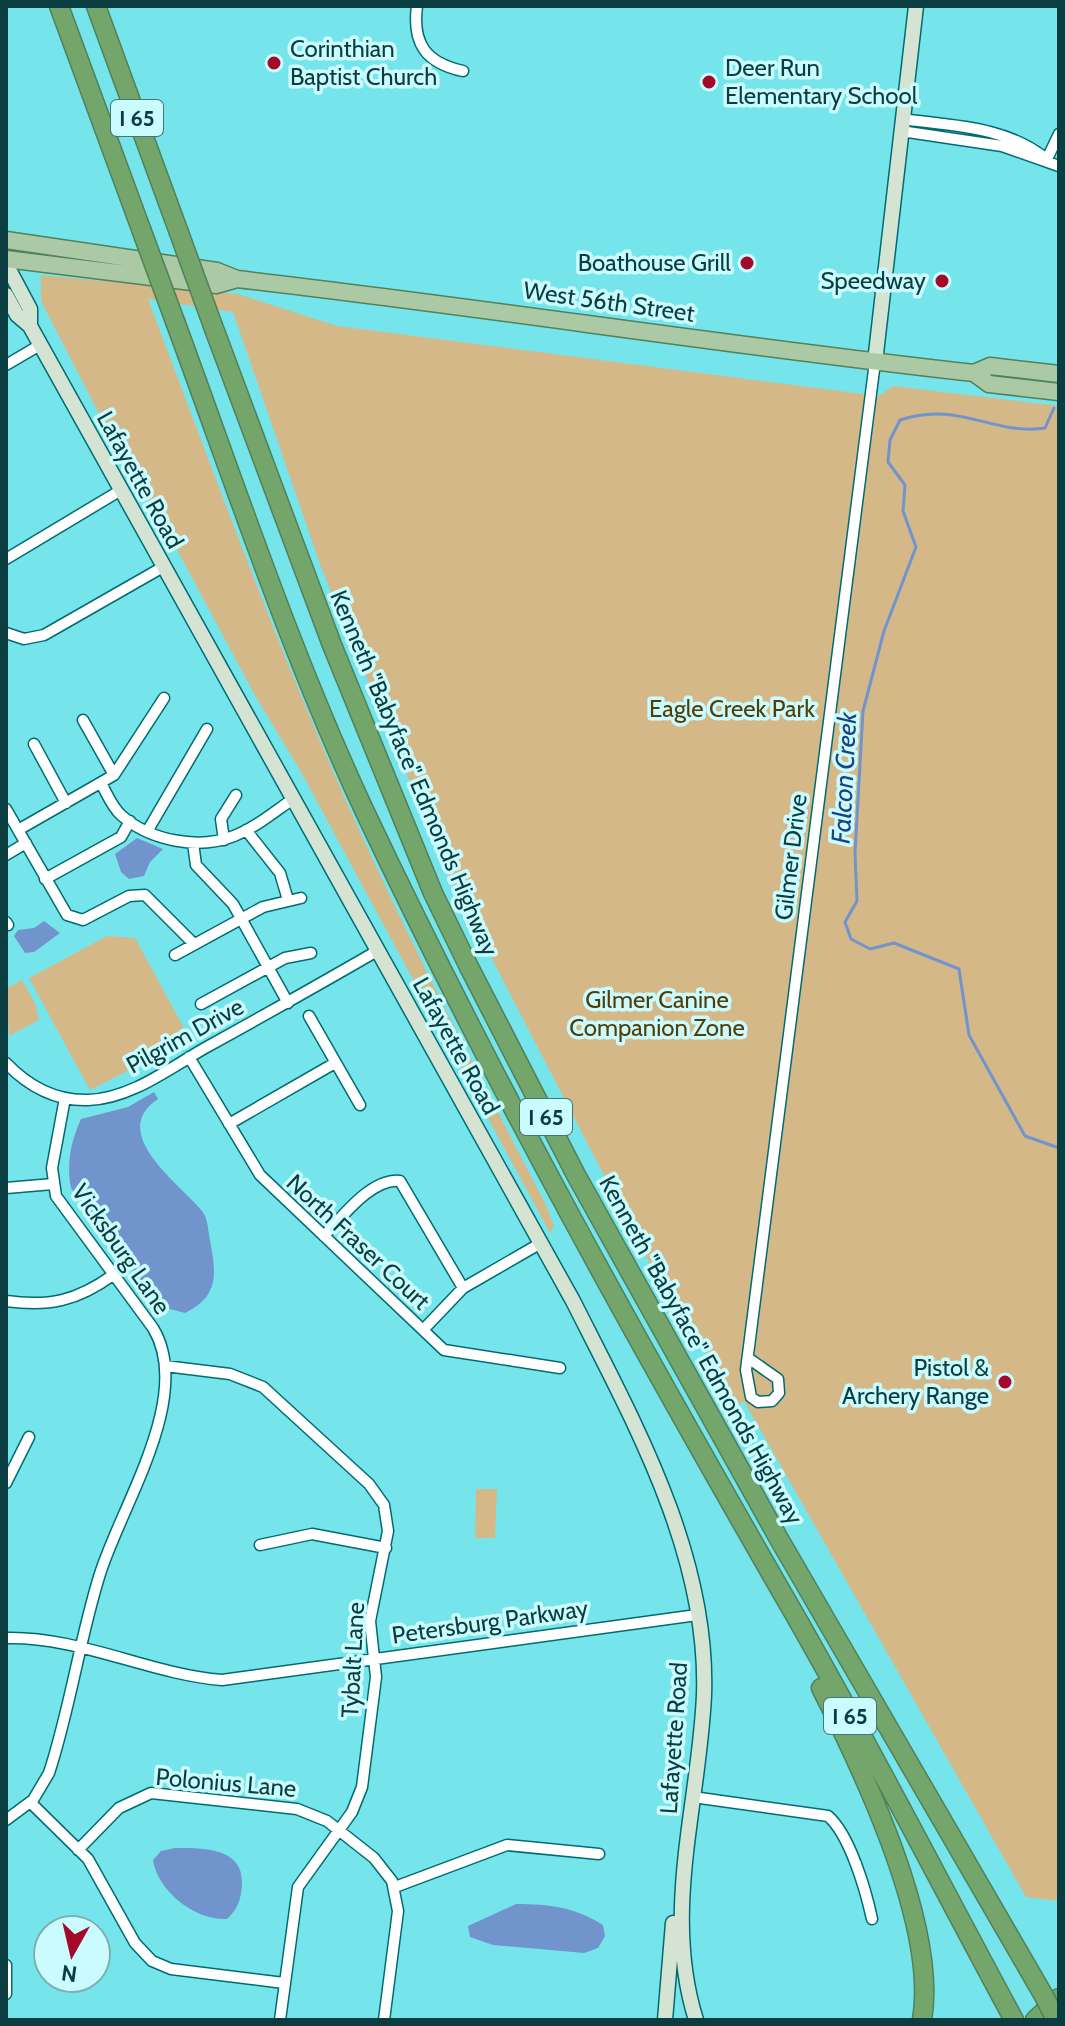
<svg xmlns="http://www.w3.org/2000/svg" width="1065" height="2026" viewBox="0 0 1065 2026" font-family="Cabin,sans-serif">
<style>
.green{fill:#d5b888}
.water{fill:#7294cc}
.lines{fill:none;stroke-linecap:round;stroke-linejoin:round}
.stream{stroke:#7294cc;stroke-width:3}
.street-casing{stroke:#006b70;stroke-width:13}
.secondary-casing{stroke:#006b70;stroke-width:17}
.primary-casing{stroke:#4f815b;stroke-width:19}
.highway-casing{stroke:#4f815b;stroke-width:21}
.street{stroke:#fff;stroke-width:10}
.secondary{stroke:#d5e4d2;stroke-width:14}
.primary{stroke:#acc9a6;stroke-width:16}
.highway{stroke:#74a56a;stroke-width:18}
.highway-bridge-casing{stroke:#4f815b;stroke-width:21;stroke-linecap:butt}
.highway-bridge{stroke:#74a56a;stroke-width:18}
.poi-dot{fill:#a50929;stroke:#cafcff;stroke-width:3}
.labels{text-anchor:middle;stroke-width:7;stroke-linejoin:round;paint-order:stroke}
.shield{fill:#cafcff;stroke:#447679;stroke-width:2}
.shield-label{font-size:22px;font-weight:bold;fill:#0a3d3f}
.poi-label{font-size:24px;fill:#0a3d3f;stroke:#cafcff;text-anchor:end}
.street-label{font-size:24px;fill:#0a3d3f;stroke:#cafcff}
.park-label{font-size:24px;fill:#543c06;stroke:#cafcff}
.water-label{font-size:26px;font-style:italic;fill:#194184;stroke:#cafcff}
</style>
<rect width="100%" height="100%" fill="#76e5eb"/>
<path class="green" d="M41,275L238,294L337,326L879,396L893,386L1059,406V1901L1026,1897L744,1401L735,1406L697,1334L653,1270L449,876L321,567L233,312L148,299C213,471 276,644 351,812C411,945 478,1074 545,1203L554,1226L550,1233L300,770L256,697L175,546L129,472L41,301Z
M107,936L135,938L190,1039L90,1090L29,978Z
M22,980L35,1003L39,1020L9,1036L6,989Z
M476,1489H497L495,1538H475Z"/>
<path class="water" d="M137,838L163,849L150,862L144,876L129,879L121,872L115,854Z
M44,921L60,933L34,952L25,953L14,936L18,930L34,928Z
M154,1092L158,1099C107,1133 179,1183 202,1211C208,1218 208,1231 210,1240C216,1273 220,1296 185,1313L162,1307L71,1188C66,1164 71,1141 81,1119L128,1107Z
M175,1848C203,1848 244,1847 242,1885C241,1899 238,1909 227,1919C196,1921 158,1892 153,1860L161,1851Z
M516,1904C549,1904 575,1907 603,1925L605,1936L598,1948L584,1953L493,1945L470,1937L468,1926Z"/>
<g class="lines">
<path class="stream" d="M1054,408L1045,428C994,436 958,400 900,420L890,440L888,462L905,485L903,511L916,547L884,631L863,711L855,853L857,901L845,922L851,939L870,949L894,943L959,969L969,1035L1025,1136L1059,1148"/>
<g class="street-casing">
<path id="street" d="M417,6C412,44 426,63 463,71
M902,119C952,126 1005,126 1045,158
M901,131L1002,146L1059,166
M1047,159L1059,134
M6,365L40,345
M6,559L121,490
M6,633L24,639L44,635L163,567
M83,720L114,775
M34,744L66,803
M101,783C107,794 112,807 121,815C150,841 199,850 234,836C255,828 274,812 293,799
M6,809L67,915L83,920L129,896L145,895L194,944
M18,830L114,775L164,698
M148,830L207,729
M246,830L280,873L288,900
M224,840L221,819L236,795
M193,843L196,865L233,904L288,1003
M6,855L26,843
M45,879L121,837L130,821
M6,922L8,925
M175,955L263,907L301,898
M201,1004L285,958L311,953
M309,1016L360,1105
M189,1057L260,1175L444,1350L560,1368
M6,1063C28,1086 56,1101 88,1100C130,1099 170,1068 205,1048C263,1016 320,984 377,951
M229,1124L335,1063
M6,1188L53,1184
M324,1236C342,1217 371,1178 400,1181L463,1288
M6,1301C49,1307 77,1301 113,1275
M423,1330L463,1288L541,1243
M748,1358L778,1379L779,1393L772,1401L758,1402L751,1397L746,1370L875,362
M165,1366L230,1374L263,1387L369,1484L384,1505L388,1531L370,1621L376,1677L362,1787L352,1812L298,1887L280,2020
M6,1483L29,1437
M260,1545L312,1534L386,1548
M6,1638C79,1636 149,1674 222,1680L697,1615
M693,1797L828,1816C850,1835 866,1891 872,1919
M31,1803L88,1859L135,1943L152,1961L171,1969L284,1983
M6,1820L33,1800L49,1773C70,1709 79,1642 99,1577C119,1509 195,1397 153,1328L56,1196L52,1168L65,1098
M78,1850L119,1808L151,1793L297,1809L327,1821L374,1858L392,1881L398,1911L384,2020
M395,1887L507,1845L599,1854
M6,1965V1994"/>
</g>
<g class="secondary-casing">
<path id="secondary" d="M6,264L30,309V326
M6,295L17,315L30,326L573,1301C634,1422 709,1555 704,1695C699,1806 662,1911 696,2020
M875,362L916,6
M665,2020L673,1923"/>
</g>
<g class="primary-casing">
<path id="primary" d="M6,240L217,271L237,279C483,307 728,346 974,373L990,366L1059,374
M6,259L216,285L237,279
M974,373L989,384L1059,392"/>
</g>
<g class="highway-casing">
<path id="highway" d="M59,6L141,229
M96,6L178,230
M176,324C236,487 291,654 365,812C494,1085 641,1348 792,1610C869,1744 940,1883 1014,2020
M213,326L332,645L433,893L469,967L576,1175L779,1539L1044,1996
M821,1688C864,1772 938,1927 922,2020
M1035,2020L1059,1998"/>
</g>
<use href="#street" class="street"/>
<use href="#secondary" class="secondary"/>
<use href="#primary" class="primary"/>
<use href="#highway" class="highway"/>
<g class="highway-bridge-casing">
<path id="highway-bridge" d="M141,229L176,324
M178,230L213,326
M1044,1996L1056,2020"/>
</g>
<use href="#highway-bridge" class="highway-bridge"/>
</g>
<g class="poi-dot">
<circle cx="274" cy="63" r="8"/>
<circle cx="709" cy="82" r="8"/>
<circle cx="747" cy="263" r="8"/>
<circle cx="942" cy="281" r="8"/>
<circle cx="1005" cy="1382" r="8"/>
</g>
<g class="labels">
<g class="shield">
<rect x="111" y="100" width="52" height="36" rx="6"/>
<rect x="520" y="1099" width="52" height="36" rx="6"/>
<rect x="824" y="1698" width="52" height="36" rx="6"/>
</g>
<g class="shield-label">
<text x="137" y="126">I 65</text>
<text x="546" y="1125">I 65</text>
<text x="850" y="1724">I 65</text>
</g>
<g class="poi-label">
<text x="290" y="57" text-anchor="start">Corinthian<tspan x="290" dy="28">Baptist Church</tspan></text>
<text x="725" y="76" text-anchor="start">Deer Run<tspan x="725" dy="28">Elementary School</tspan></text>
<text x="731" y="271">Boathouse Grill</text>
<text x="926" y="289">Speedway</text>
<text x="989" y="1376">Pistol &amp;<tspan x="989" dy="28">Archery Range</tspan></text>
</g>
<g class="street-label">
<text transform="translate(609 302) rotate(8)" y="8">West 56th Street</text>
<text transform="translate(140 480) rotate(61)" y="8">Lafayette Road</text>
<text transform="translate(414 773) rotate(67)" y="8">Kenneth "Babyface" Edmonds Highway</text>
<text transform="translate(791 857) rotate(-83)" y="8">Gilmer Drive</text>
<text transform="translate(185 1036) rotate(-29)" y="8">Pilgrim Drive</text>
<text transform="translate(456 1046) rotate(61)" y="8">Lafayette Road</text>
<text transform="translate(358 1242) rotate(43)" y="8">North Fraser Court</text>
<text transform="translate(121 1249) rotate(55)" y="8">Vicksburg Lane</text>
<text transform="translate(701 1350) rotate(61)" y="8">Kenneth "Babyface" Edmonds Highway</text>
<text transform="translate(490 1622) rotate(-8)" y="8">Petersburg Parkway</text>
<text transform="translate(353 1660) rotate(-87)" y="8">Tybalt Lane</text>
<text transform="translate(674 1738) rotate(-86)" y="8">Lafayette Road</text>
<text transform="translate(226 1783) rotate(5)" y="8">Polonius Lane</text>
</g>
<g class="park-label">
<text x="732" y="717">Eagle Creek Park</text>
<text x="657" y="1008">Gilmer Canine<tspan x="657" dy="28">Companion Zone</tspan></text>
</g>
<g class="water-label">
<text transform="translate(844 778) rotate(-87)" y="9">Falcon Creek</text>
</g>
</g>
<rect width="1065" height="2026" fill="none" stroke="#0a3d3f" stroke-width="16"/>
<g transform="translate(72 1954) rotate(188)"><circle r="38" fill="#cafcff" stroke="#7db0b2" stroke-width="2"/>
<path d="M0-6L14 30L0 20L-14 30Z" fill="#a50929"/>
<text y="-12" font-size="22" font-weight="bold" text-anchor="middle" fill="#0a3d3f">N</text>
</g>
</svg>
